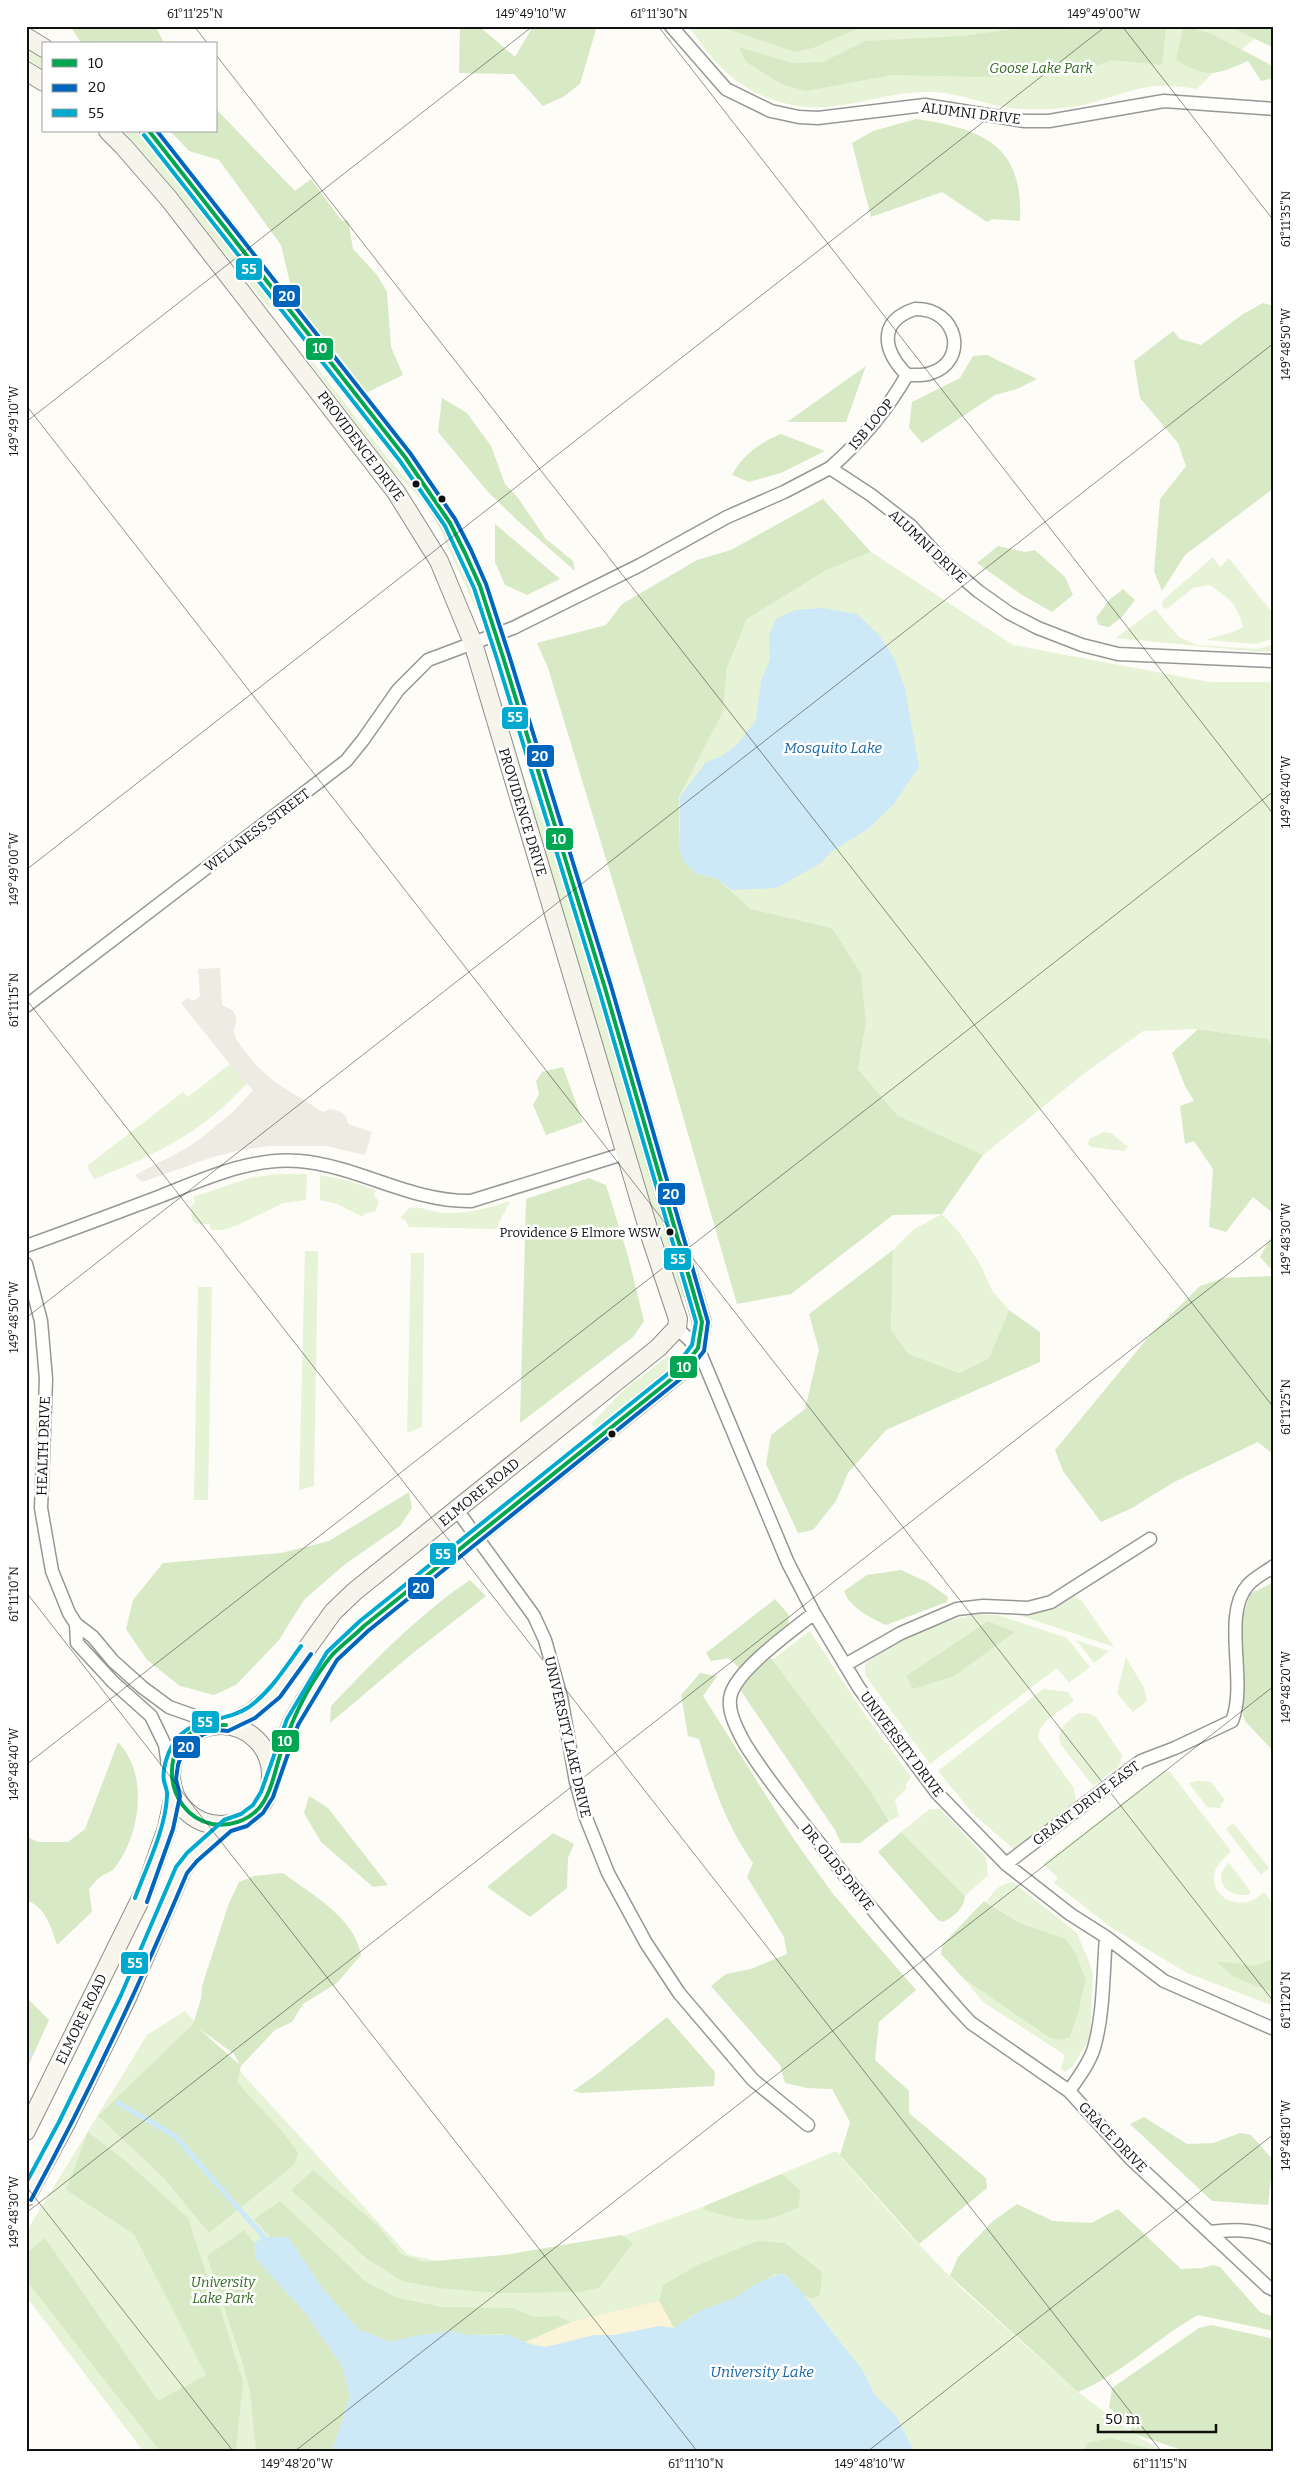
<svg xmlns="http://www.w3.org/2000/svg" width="1300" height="2477" viewBox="0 0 1300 2477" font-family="Bitter,serif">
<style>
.green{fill:#e7f3d7}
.forest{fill:#d8eac5;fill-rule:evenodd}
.sand{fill:#fcf4d9}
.plaza{fill:#edebe2}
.water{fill:#cde8f7}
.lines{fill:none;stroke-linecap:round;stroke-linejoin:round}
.stream{stroke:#cde8f7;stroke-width:5}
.street-casing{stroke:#979795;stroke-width:15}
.secondary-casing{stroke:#8e8d8b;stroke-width:20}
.street{stroke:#fffffe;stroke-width:12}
.secondary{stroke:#f6f4eb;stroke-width:18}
.bus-1-casing{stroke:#fff;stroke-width:8}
.bus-2-casing{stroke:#fff;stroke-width:8}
.bus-3-casing{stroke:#fff;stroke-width:8}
.bus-1{stroke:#00a651;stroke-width:4}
.bus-2{stroke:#0065bd;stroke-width:4}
.bus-3{stroke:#00a9ce;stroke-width:4}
.ticks{fill:none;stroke:#111;stroke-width:1;stroke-opacity:0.45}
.bus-dot{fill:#111;stroke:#fff;stroke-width:2}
.labels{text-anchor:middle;stroke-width:5;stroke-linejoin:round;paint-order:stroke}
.bus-label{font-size:13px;fill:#111;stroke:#fff;text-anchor:end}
.park-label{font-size:14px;font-style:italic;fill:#2f6b1f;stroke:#fff}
.street-label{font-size:14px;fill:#111;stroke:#fff}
.water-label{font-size:15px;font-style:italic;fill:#1768a6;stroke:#fff}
.line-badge{stroke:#fff;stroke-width:2}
.badge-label{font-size:14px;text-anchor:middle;font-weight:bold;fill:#fff}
.neatline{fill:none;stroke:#111;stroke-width:2}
.ticks-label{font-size:12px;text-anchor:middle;fill:#111}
</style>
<rect width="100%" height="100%" fill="#fdfcf7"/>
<path class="green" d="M688,26H1271L1218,68L1197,89C1183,87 1169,85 1155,86C1124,89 1095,106 1063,108C1043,110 1023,110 1003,107C980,102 959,94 936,92C901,90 870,102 835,106C797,112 756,99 727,73C712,60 700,42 688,26Z
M26,48L44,59V70L26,58Z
M124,131H136L168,165L261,286L271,305L269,308L163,176Z
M306,353L390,461L424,499L450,543L478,605L475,607L439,527L425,503L391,469L304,355Z
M871,552L1013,645L1210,682H1274V1048L1267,1039L1198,1029L1143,1031L1086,1072L983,1155L897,1115L858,1069L866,1023L832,928L751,909L716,878L679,817V797L723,712L727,668L747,619L825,571Z
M1213,557L1220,567L1229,558L1274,615V638L1256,644L1206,640C1217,635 1235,633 1243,627C1237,603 1229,598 1209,585L1193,588L1168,608L1165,609L1162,605L1163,600Z
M1155,609L1179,637L1197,645L1258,649L1274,644V651L1260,652L1116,638Z
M491,669L528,790L546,826L685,1284V1297L682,1298L679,1294L487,670Z
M230,1064L247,1084C236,1094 225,1106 213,1116C178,1144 136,1163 94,1179L87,1166L183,1092L188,1097Z
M1104,1132L1111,1133L1128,1147L1124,1151L1091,1147L1088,1144L1089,1139Z
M277,1174H307L306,1200L283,1203L238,1225L223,1230H211L210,1224H197L192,1220L191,1206L195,1202L193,1197L249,1178Z
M320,1175L349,1181L376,1190L374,1195L379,1202L375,1212L365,1213L363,1217L337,1204L320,1200Z
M510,1201L496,1229L409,1227L405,1220L400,1218L409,1208C421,1206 432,1212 444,1213C468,1214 488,1208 510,1201Z
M942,1214L959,1232L980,1264L993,1292L1009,1310L989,1358L958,1373L909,1354L891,1330L893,1250L913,1230Z
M305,1251H318L314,1486L299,1490Z
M411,1253H424L422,1427L407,1433Z
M198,1287H212L208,1500H194Z
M668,1356L675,1360L674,1365L595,1428L591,1424L623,1391Z
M1072,1596L1081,1600L1114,1647L1019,1615L1046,1610Z
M980,1614L998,1615L1067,1638L1090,1667L1069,1683L1057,1668L930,1764L865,1675V1664C899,1640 939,1620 980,1614Z
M810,1631L863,1712L911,1777L906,1784V1789L895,1800L899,1816L889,1821L868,1787L772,1660Z
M1076,1640L1109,1651L1094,1663Z
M1126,1657L1144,1688L1147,1701L1133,1712L1117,1693Z
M1043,1689L1068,1692L1074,1701C1061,1711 1039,1720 1038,1738L1074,1788L1076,1801L1069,1812L1015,1850L974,1815L938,1771Z
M1079,1713L1090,1714L1096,1717L1122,1755L1119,1766L1093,1786L1061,1745C1055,1729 1067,1722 1079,1713Z
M1165,1770L1170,1772L1231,1851C1226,1857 1219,1862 1216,1869C1207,1890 1228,1906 1247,1902C1253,1901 1259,1896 1264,1892L1274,1905V2006L1187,1973L1112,1928L1054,1883L1058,1878L1043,1864Z
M1198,1781L1211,1782L1225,1800L1220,1805L1221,1808L1207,1807L1189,1783Z
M930,1809H940L983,1854L986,1858L988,1875L965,1896L901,1832Z
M1233,1823L1269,1868L1261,1875L1226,1829Z
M1229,1863L1251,1892L1248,1895C1226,1897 1211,1879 1229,1863Z
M1013,1882L1077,1933L1093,1972L1090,2038L1072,2067L1065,2072L1061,2068L1065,2055L983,2002L964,1979L1050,2038L1079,2009L1086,1979L1075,1952L1066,1939L1020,1923L987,1902C994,1890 999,1884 1013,1882Z
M185,2011L408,2255L451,2264L617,2238L697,2209L836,2151L903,2228L961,2288L1078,2392L1134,2434L1162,2451H143L26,2296V2232L147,2035Z"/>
<path class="forest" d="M70,26H155L165,44H82Z
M460,26H479L515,57L533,26H597L580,84L563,97L543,106L514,74L459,73Z
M718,26H877L859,28L813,48L795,52Z
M1110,26H1166L1162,65L1112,60L1078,72L987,77L892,75L806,91L781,84L746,62L739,47L792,63L823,62L865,41L962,36L1019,28L1101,30Z
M1183,26L1212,34L1269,64L1274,68V78L1261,81L1248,61C1216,75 1208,79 1176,60Z
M1228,26H1274V49L1270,46Z
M216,109L295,191L311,179L342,221L348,220L353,249L377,275L387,292L391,347L403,375L366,393L294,300L281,245L219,160L189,151L170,131H216Z
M916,119C983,129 1024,145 1020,221L992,219L987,222L942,192L871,217L852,143L873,131Z
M1263,303L1274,306V488L1185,555L1162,591L1154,571L1160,499L1186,466L1178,443L1140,398L1134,361L1173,331L1180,339L1201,345L1243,314Z
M987,355L1037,379L1017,389L995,395L922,443L909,428L912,402L960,378L973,356Z
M866,366L846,422H787Z
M442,398L467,413L491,446L505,484L518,498L546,539L573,561L575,571L517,520L488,492L438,432Z
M781,434L825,451L781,473L749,482L732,475C742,456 760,442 781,434Z
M823,499L871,552L825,571L747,619L727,668L723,712L679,797V849L697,874L716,878L751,909L832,928L861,974L866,1023L858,1069L897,1115L983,1155L942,1214L893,1215L791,1294L737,1304L663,1047L548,668L537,643L606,625L622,604L697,560L731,550Z
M495,524L560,579L527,595L505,585L495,562Z
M998,546L1025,552L1035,550L1065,577L1073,595L1052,612L1022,595L977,563Z
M1123,589L1135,600L1122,617L1109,627L1099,625L1096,618L1109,600Z
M1198,1029L1267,1039L1274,1048V1214L1253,1197L1226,1232L1209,1227L1213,1169L1194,1141L1185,1144L1180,1106L1194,1101L1185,1086L1172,1053Z
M563,1067L583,1122L546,1135L533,1105L539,1094L536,1081L542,1072Z
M589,1178L606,1185L628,1256L644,1321L633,1337L520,1423L526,1199Z
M1274,1232V1268L1271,1269L1260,1257Z
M893,1250L891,1330L909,1354L959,1373L989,1358L1009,1310L1040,1332V1362L886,1430L848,1473L836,1501L813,1530L798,1533L766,1464L771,1435L805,1409L819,1350L809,1314Z
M1274,1276V1455L1258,1442L1174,1482L1132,1508L1101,1522L1063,1471L1055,1450L1150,1335L1200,1286L1223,1278Z
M409,1492L412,1508L400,1526L344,1565L304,1600L279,1640L236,1685L214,1695L180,1686L147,1660L126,1629L133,1600L163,1563L281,1553L329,1541Z
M901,1570L927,1582L948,1597L947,1602L886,1625C871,1618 849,1607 844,1591L867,1575Z
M470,1580L486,1596L413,1653L330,1723L331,1706C374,1661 418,1615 470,1580Z
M1274,1582V1752L1245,1721L1242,1710L1240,1625L1250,1594Z
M775,1599L789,1615L788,1628L739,1668L729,1658L711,1661L706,1653Z
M988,1621L1015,1632L954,1676L913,1689L906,1676Z
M771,1658L868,1787L889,1821L860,1843H841L835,1830L741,1691C741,1678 761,1666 771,1658Z
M700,1673L717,1676L703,1696L793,1838L833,1894L916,1990L879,2022L875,2060L909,2091V2113L986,2178L987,2188L919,2244L840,2155L850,2122L832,2089L807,2088L785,2083L780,2065L711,1986L726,1974L751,1969L787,1954L784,1937L747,1877L753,1863C726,1825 712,1783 699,1739L688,1736L681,1695Z
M118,1742C149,1774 141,1836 113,1870C109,1873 104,1874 100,1877C96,1880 92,1885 89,1889L92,1912L57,1945C51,1928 46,1907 26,1900V1836L38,1842H68L85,1829Z
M309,1796L328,1808L388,1885L373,1887L321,1842L304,1813Z
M901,1832L965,1896C965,1907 952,1919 942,1922L938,1920L878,1852Z
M553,1833L574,1844L568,1858L567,1888L530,1917L487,1887Z
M283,1873C311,1894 355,1918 361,1955L337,1983L303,2004L292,2022L275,2030L241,2066L237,2082C257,2106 281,2126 298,2153L294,2165L209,2233L163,2177L98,2116L193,2024L201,1999L202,1986L229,1903L239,1882L254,1876ZM200,2029L234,2054L240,2065L200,2030Z
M984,1901L1020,1923L1066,1939L1075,1952L1086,1979L1079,2009L1070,2037L1061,2040L1050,2038L964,1979L941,1954L942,1945Z
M1274,1958V1993L1232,1976L1216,1961L1256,1966Z
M26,1997L49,2020L26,2071Z
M667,2017L715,2072L714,2086L582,2093L573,2091L601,2071Z
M1144,2117L1187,2144L1213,2143L1240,2133L1251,2135L1273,2160L1268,2205L1212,2201L1130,2124Z
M88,2132L126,2161L188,2218L210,2285L220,2308L243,2382L236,2451H160L26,2280V2253L45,2238L158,2401L206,2375L134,2234L66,2190Z
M313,2170L377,2225L402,2255L424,2262L504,2255L622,2235L633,2243L599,2288L579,2292L496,2293L438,2288L402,2281L367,2259L291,2190Z
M782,2174L800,2190L799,2207C760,2227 745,2221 704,2210L705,2206Z
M280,2201L366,2282L398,2298L442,2307L513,2308L534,2317L557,2316L571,2322L525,2342L504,2334L468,2335L451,2331L415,2336L391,2342L359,2330L323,2289L288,2237H270L254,2219Z
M1017,2204L1053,2221L1091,2223L1118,2209L1181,2269L1203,2268L1213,2265L1220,2267L1260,2312L1274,2317V2331L1198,2315C1157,2338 1122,2374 1078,2392L950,2276L958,2257L993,2221Z
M244,2230L254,2243L256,2259L306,2314L342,2366L350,2396L332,2451H256L250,2392L243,2364L207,2256Z
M757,2241L785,2243L822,2272L820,2295L811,2299L803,2295L785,2274H775L735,2298L694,2314L674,2328L659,2301L663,2285L698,2265Z
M1211,2325L1274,2339V2451H1185L1134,2434L1109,2407L1112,2388L1199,2328Z
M1110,2438L1159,2451H1083L1088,2443Z"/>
<path class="sand" d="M659,2301L674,2328L660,2326L614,2335H594L546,2347L526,2342L571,2322Z"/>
<path class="plaza" d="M220,968L222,1005L232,1010L236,1016V1024L233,1030L237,1041L257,1066L276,1083L323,1112L330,1109L339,1111L346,1116L348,1124L372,1132L365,1155L326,1146H270L240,1150L210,1158L142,1182L135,1175L185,1149L201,1138L232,1113L253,1090L236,1072L181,1003L188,998L192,1001L197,999L200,995L198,969Z"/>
<path class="water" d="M822,608L857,614L878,634L894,658L905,689L919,767L893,805L868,829L832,851L821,863L776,888L732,890L716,878L697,874L684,862L679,849L680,797L706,762L722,756L737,745L756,720L761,681L770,659L769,636L776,619L795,610Z
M264,2237H288L323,2289L359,2330L391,2342L415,2336L451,2331L468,2335H509L531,2345L546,2347L594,2335H614L660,2326L674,2328L700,2311L735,2298L754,2285L782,2273L800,2290L863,2371L875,2395L896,2416L914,2451H332L350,2396L342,2366L306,2314L256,2259L254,2243Z"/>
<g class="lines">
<path class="stream" d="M26,2053L30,2055
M118,2103L175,2136L264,2237"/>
<g class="street-casing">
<path id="street" d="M671,26L726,89L771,111L799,117L818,118L925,105L1025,121H1049L1164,101L1274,109
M915,309C958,308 969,361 931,373C924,376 915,375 907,375C884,352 876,322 915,309Z
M830,468C862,440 886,412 907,375
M26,1006L346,761L363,740L398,690L428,660L513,628L640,565L727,517L784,492L830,468L871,495L911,526L942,560L978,591L1009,613L1038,628L1082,645L1118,654L1274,661
M26,1246C71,1230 116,1213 161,1196C204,1179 251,1157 299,1161C359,1166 410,1202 471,1201L626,1153
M26,1264L41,1321L46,1379L41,1508L52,1571L69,1613L76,1624L93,1637L113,1661L142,1687L169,1707L217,1724
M677,1328L698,1348L788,1563L814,1613L859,1688L937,1793L1006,1864L1070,1914L1106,1937L1164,1981L1274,2029
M457,1510L534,1616L545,1640L561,1697L576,1782L586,1818L608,1873L646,1943L679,1993L753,2080L808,2125
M814,1613C792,1631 739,1668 731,1694C726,1710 738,1731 745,1744C767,1779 794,1812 820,1844C864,1901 911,1955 958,2009L971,2023L1069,2091
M76,1624L77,1643L113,1682L151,1716L165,1745L170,1779
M845,1665L901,1633L957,1609L983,1606L1028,1608L1051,1602L1150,1539
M1006,1864L1141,1761L1175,1748L1232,1721C1248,1682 1221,1615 1248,1585C1255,1577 1266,1572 1274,1566
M1106,1937C1103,1973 1104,2013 1094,2048C1089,2064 1078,2078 1069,2091L1130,2158L1268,2287L1274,2290
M1210,2232C1233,2229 1252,2229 1274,2238"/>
</g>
<g class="secondary-casing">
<path id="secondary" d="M26,37L44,48
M26,71L44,82
M108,131L124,147L169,199L396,492L439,561L473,643L651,1238L678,1319L677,1328L658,1348L355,1591L333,1612L275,1693L251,1713L226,1725
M149,131L405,457L450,523L465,553L480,586L503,657L605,988L702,1322L698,1348L679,1373L364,1626L332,1656L292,1722L272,1778
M171 1775a50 50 0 1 1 100 0a50 50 0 1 1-100 0Z
M26,2131L145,1890L167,1828L174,1795
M26,2197L65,2125L127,1998L182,1870L192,1857L228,1825"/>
</g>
<use href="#street" class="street"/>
<use href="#secondary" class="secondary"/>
<g class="bus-1-casing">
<path id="bus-1" d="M149,131L405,457L450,523L465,553L480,586L503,657L605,988L702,1322L698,1348L679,1373L364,1626C354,1636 343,1644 333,1654C312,1679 295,1713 284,1744C276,1763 273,1791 260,1807C248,1821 229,1827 212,1824C162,1813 157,1738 207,1726C213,1725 220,1725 226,1725"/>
</g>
<g class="bus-2-casing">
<path id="bus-2" d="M147,1902L173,1829L180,1796L176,1779L178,1765L183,1751L192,1741L204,1734L217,1730L228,1731L255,1718L280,1697L311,1654
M31,2200C89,2093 140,1984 187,1873L197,1861L231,1831L247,1826L263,1813L273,1797L298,1725L337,1660L368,1631L683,1377L704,1351L708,1322L611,986L509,655L486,584L471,550L455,519L410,453L157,131"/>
</g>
<g class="bus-3-casing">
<path id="bus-3" d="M135,1898C146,1868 166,1828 167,1796C168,1791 165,1786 164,1781C162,1770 167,1754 173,1744C191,1715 224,1724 249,1707C271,1691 285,1668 301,1646
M26,2183L59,2122L121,1995L176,1867L187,1853L224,1820L241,1814L253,1805L261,1792L287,1719L327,1652L360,1621L674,1369L692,1345L696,1322L599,990L497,659L474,588L459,556L445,526L400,461L144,135"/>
</g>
<use href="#bus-1" class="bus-1"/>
<use href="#bus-2" class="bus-2"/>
<use href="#bus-3" class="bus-3"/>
</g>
<path class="ticks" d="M194,26L208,44M658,26L1274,815M1122,26L1274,221M216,55L1274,1408M26,405L1274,2002M26,422L533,26M26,870L1106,26M26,999L1161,2451M26,1318L1274,343M26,1592L697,2451M26,1765L1274,791M26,2186L233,2451M26,2213L1274,1238M295,2451L1274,1686M868,2451L1274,2134"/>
<g class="bus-dot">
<circle cx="416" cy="484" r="4.5"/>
<circle cx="442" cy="499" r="4.5"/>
<circle cx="670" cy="1232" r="4.5"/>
<circle cx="612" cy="1434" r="4.5"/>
</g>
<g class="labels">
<g class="bus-label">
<text x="661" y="1237">Providence &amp; Elmore WSW</text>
</g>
<g class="park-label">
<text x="1041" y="73">Goose Lake Park</text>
<text x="223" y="2287">University<tspan x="223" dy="16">Lake Park</tspan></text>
</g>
<g class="street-label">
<text transform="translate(971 113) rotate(7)" y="5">ALUMNI DRIVE</text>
<text transform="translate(871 424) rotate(-50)" y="5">ISB LOOP</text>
<text transform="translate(361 446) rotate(53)" y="5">PROVIDENCE DRIVE</text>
<text transform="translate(928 546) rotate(43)" y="5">ALUMNI DRIVE</text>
<text transform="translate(523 812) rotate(73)" y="5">PROVIDENCE DRIVE</text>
<text transform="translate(257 830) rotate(-37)" y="5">WELLNESS STREET</text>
<text transform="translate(43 1446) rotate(-88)" y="5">HEALTH DRIVE</text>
<text transform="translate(479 1492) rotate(-39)" y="5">ELMORE ROAD</text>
<text transform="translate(568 1737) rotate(77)" y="5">UNIVERSITY LAKE DRIVE</text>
<text transform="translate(902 1744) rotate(53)" y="5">UNIVERSITY DRIVE</text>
<text transform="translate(1086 1803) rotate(-37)" y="5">GRANT DRIVE EAST</text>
<text transform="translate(838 1867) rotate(51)" y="5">DR. OLDS DRIVE</text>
<text transform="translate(81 2019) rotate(-64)" y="5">ELMORE ROAD</text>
<text transform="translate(1113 2137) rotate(46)" y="5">GRACE DRIVE</text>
</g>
<g class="water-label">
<text x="833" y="753">Mosquito Lake</text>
<text x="762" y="2377">University Lake</text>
</g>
</g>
<g class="line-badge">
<rect x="235" y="257" width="28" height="24" rx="5" fill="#00a9ce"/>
<rect x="272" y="284" width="29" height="24" rx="5" fill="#0065bd"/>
<rect x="305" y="337" width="29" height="24" rx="5" fill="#00a651"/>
<rect x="501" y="706" width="28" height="24" rx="5" fill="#00a9ce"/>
<rect x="526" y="744" width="29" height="24" rx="5" fill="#0065bd"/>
<rect x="545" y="827" width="29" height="24" rx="5" fill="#00a651"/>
<rect x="657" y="1182" width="29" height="24" rx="5" fill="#0065bd"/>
<rect x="663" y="1247" width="29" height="24" rx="5" fill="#00a9ce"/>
<rect x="669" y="1355" width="29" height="24" rx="5" fill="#00a651"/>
<rect x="429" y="1542" width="28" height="24" rx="5" fill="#00a9ce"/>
<rect x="407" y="1576" width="28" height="24" rx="5" fill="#0065bd"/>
<rect x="191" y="1710" width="29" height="24" rx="5" fill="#00a9ce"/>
<rect x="271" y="1729" width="29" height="24" rx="5" fill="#00a651"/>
<rect x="172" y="1735" width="29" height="24" rx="5" fill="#0065bd"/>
<rect x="120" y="1951" width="29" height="24" rx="5" fill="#00a9ce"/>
</g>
<g class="badge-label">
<text x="249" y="274">55</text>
<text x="287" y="301">20</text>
<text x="320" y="353">10</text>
<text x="515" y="722">55</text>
<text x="540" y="761">20</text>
<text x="559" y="844">10</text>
<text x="671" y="1199">20</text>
<text x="678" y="1264">55</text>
<text x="684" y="1372">10</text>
<text x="443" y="1559">55</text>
<text x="421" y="1593">20</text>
<text x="205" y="1727">55</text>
<text x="285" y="1746">10</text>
<text x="186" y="1752">20</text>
<text x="135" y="1968">55</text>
</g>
<rect width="1300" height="2477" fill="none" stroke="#ffffff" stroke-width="55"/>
<rect x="42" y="42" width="175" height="90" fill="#ffffff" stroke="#a0a0a0"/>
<rect x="52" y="59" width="25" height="8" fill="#00a651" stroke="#a0a0a0"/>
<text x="88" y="68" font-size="15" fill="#111111">10</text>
<rect x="52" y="84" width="25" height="8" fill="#0065bd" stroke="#a0a0a0"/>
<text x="88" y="92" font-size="15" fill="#111111">20</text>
<rect x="52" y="109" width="25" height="8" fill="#00a9ce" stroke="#a0a0a0"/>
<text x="88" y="118" font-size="15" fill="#111111">55</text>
<path d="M1098 2424v8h118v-8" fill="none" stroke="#111111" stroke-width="2.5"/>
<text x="1105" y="2424" font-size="15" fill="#111111" stroke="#ffffff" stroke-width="4" paint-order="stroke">50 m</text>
<rect x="28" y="28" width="1244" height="2422" class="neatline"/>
<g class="ticks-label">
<text x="195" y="18">61°11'25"N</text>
<text x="531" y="18">149°49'10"W</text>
<text x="659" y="18">61°11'30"N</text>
<text x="1104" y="18">149°49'00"W</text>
<text transform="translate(1286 219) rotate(-90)" y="4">61°11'35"N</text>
<text transform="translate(1286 344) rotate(-90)" y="4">149°48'50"W</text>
<text transform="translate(14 421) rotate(-90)" y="4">149°49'10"W</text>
<text transform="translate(1286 792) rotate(-90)" y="4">149°48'40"W</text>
<text transform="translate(14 869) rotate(-90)" y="4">149°49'00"W</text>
<text transform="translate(14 1000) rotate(-90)" y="4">61°11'15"N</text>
<text transform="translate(1286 1239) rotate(-90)" y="4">149°48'30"W</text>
<text transform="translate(14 1317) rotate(-90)" y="4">149°48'50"W</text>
<text transform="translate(1286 1407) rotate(-90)" y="4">61°11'25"N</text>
<text transform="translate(14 1594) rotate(-90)" y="4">61°11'10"N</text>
<text transform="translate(1286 1687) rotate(-90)" y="4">149°48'20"W</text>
<text transform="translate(14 1764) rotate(-90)" y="4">149°48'40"W</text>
<text transform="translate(1286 2000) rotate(-90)" y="4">61°11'20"N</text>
<text transform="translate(1286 2135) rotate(-90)" y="4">149°48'10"W</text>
<text transform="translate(14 2212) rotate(-90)" y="4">149°48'30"W</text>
<text x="297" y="2468">149°48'20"W</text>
<text x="696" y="2468">61°11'10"N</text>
<text x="870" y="2468">149°48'10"W</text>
<text x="1160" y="2468">61°11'15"N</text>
</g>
</svg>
